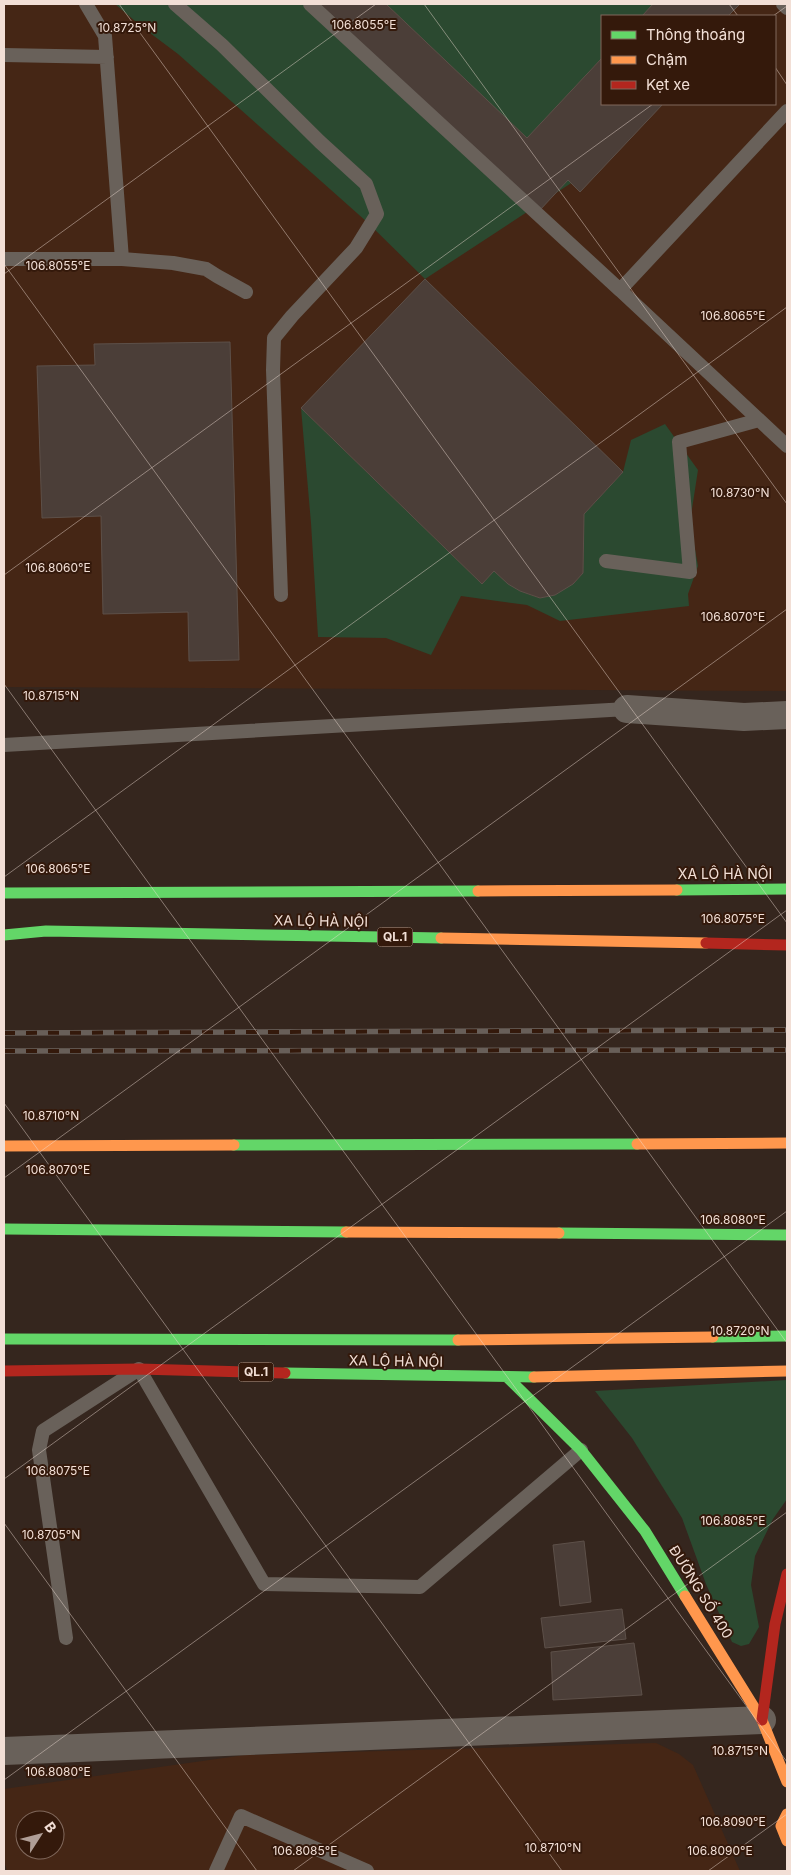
<svg xmlns="http://www.w3.org/2000/svg" width="791" height="1875" viewBox="0 0 791 1875" font-family="Inter,sans-serif">
<style>
.built{fill:#452615;fill-rule:evenodd}
.green{fill:#2b4930}
.building{fill:#4b3e38;stroke:#5d5049}
.lines{fill:none;stroke-linecap:round;stroke-linejoin:round}
.lane{stroke:#69615a;stroke-width:14}
.street{stroke:#69615a;stroke-width:28}
.fast{stroke:#63d668;stroke-width:11}
.slow{stroke:#ff974d;stroke-width:11}
.jam{stroke:#b3261e;stroke-width:11}
.rail-casing{stroke:#685f59;stroke-width:5.5}
.rail{stroke:#34190b;stroke-width:4;stroke-dasharray:11;stroke-linecap:butt}
.ticks{fill:none;stroke:#f2dfd6;stroke-width:1;stroke-opacity:0.45}
.labels{text-anchor:middle;stroke-width:4;stroke-linejoin:round;paint-order:stroke}
.shield{fill:#34190b;stroke:#b9a499;stroke-width:1}
.shield-label{font-size:12px;font-weight:bold;fill:#f2dfd6}
.street-label{font-size:14px;fill:#f2dfd6;stroke:#34190b}
.ticks-label{font-size:12px;text-anchor:middle;fill:#f2dfd6;stroke:#34190b;stroke-width:4;stroke-linejoin:round;paint-order:stroke}
</style>
<rect width="100%" height="100%" fill="#35261e"/>
<path class="built" d="M4,4H787V691L4,687ZM602,16H775V104H602Z
M656,1743L679,1754L693,1765L740,1871H7L4,1860V1789L245,1755ZM25,1820H55V1850H25Z"/>
<path class="green" d="M115,4H368L461,76L386,4H653L642,16H602V58L533,132L585,174L425,279L367,222L178,54L142,27Z
M301,408L482,584L494,571C509,585 521,592 540,598L573,584L583,573L584,514L623,472L631,440L665,424L698,470L690,522L698,566L688,594L689,606L560,621L527,605L461,596L431,655L386,638L318,637L311,523Z
M787,1380V1499L773,1519L755,1556L751,1585L759,1627L749,1644L741,1646L732,1642L706,1584L682,1518L632,1438L595,1391Z"/>
<path class="building" d="M320,4H386L527,138L602,58V104H663L580,192L568,180L539,211Z
M653,4H740L728,16H642Z
M425,279L623,472L584,514L583,573L573,584L555,595L540,598L520,591L508,584L494,571L482,584L301,408Z
M230,342L239,660L189,661L188,612L103,614L101,516L42,518L37,366L95,365L94,344Z
M584,1541L591,1602L560,1606L553,1545Z
M622,1609L626,1639L545,1648L541,1618Z
M634,1643L642,1695L553,1700L551,1652Z"/>
<g class="lines">
<path class="lane" d="M175,4L222,45L320,142L366,184L377,214L356,248L292,316L274,338L273,370L281,595
M310,4L620,290
M783,4L787,8
M4,55L107,57
M787,111L620,290L787,446
M4,259H122L105,36L86,4
M122,259L173,263L206,269L217,276L246,292
M606,561L690,572L679,442L759,420
M4,745L627,709
M66,1638L39,1450L43,1431L139,1369L264,1584L420,1587L581,1450
M216,1871L241,1816L367,1871"/>
<path class="street" d="M627,709L744,717L787,715
M4,1751L762,1720"/>
<path class="fast" d="M677,890L787,889
M4,893L478,891
M4,935L46,931L441,938
M234,1145L637,1144
M4,1229L346,1232
M559,1233L787,1235
M713,1337L787,1336
M4,1339L458,1340
M285,1373L534,1377
M508,1378L581,1450L645,1531L685,1596"/>
<path class="slow" d="M478,891L677,890
M441,938L706,943
M637,1144L787,1143
M4,1146L234,1145
M346,1232L559,1233
M458,1340L713,1337
M534,1377L787,1371
M685,1596L762,1720L787,1782
M787,1814L781,1826L787,1841"/>
<path class="jam" d="M706,943L787,945
M4,1371L139,1369L285,1373
M762,1720L775,1624L787,1574"/>
<g class="rail-casing">
<path id="rail" d="M4,1033L787,1030
M4,1051L787,1050"/>
</g>
<use href="#rail" class="rail"/>
</g>
<path class="ticks" d="M119,4L787,923M424,4L787,504M729,4L738,16M773,16L787,6M775,67L787,85M4,264L787,1343M4,274L376,4M4,575L653,104M4,684L787,1762M4,877L787,307M4,1103L562,1871M4,1178L787,609M4,1479L787,910M4,1523L257,1871M4,1780L787,1211M293,1871L787,1512M708,1871L787,1814"/>
<g class="labels">
<g class="shield">
<rect x="377.5" y="927.5" width="35" height="19" rx="4"/>
<rect x="238.5" y="1362.5" width="35" height="19" rx="4"/>
</g>
<g class="shield-label">
<text x="395" y="941">QL.1</text>
<text x="256" y="1376">QL.1</text>
</g>
<g class="street-label">
<text x="725" y="879">XA LỘ HÀ NỘI</text>
<text transform="translate(321 921) rotate(1)" y="5">XA LỘ HÀ NỘI</text>
<text transform="translate(396 1361) rotate(1)" y="5">XA LỘ HÀ NỘI</text>
<text transform="translate(701 1592) rotate(58)" y="5">ĐƯỜNG SỐ 400</text>
</g>
</g>
<g class="ticks-label">
<text x="364" y="29">106.8055°E</text>
<text x="127" y="32">10.8725°N</text>
<text x="58" y="270">106.8055°E</text>
<text x="733" y="320">106.8065°E</text>
<text x="740" y="497">10.8730°N</text>
<text x="58" y="572">106.8060°E</text>
<text x="733" y="621">106.8070°E</text>
<text x="51" y="700">10.8715°N</text>
<text x="58" y="873">106.8065°E</text>
<text x="733" y="923">106.8075°E</text>
<text x="51" y="1120">10.8710°N</text>
<text x="58" y="1174">106.8070°E</text>
<text x="733" y="1224">106.8080°E</text>
<text x="740" y="1335">10.8720°N</text>
<text x="58" y="1475">106.8075°E</text>
<text x="733" y="1525">106.8085°E</text>
<text x="51" y="1539">10.8705°N</text>
<text x="740" y="1755">10.8715°N</text>
<text x="58" y="1776">106.8080°E</text>
<text x="733" y="1826">106.8090°E</text>
<text x="553" y="1852">10.8710°N</text>
<text x="305" y="1855">106.8085°E</text>
<text x="720" y="1855">106.8090°E</text>
</g>
<rect width="791" height="1875" fill="none" stroke="#f2dfd6" stroke-width="10"/>
<rect x="601" y="15" width="175" height="90" fill="#34190b" stroke="#80685c"/>
<rect x="611" y="31" width="25" height="8" fill="#63d668" stroke="#80685c"/>
<text x="646" y="40" font-size="15" fill="#f2dfd6">Thông thoáng</text>
<rect x="611" y="56" width="25" height="8" fill="#ff974d" stroke="#80685c"/>
<text x="646" y="65" font-size="15" fill="#f2dfd6">Chậm</text>
<rect x="611" y="81" width="25" height="8" fill="#b3261e" stroke="#80685c"/>
<text x="646" y="90" font-size="15" fill="#f2dfd6">Kẹt xe</text>
<g transform="translate(40 1835) rotate(54)"><circle r="24" fill="#34190b" stroke="#80685c"/>
<path d="M0-4L9 19L0 12L-9 19Z" fill="#b09e96"/>
<text y="-8" font-size="14" font-weight="bold" text-anchor="middle" fill="#f2dfd6">B</text>
</g>
</svg>
